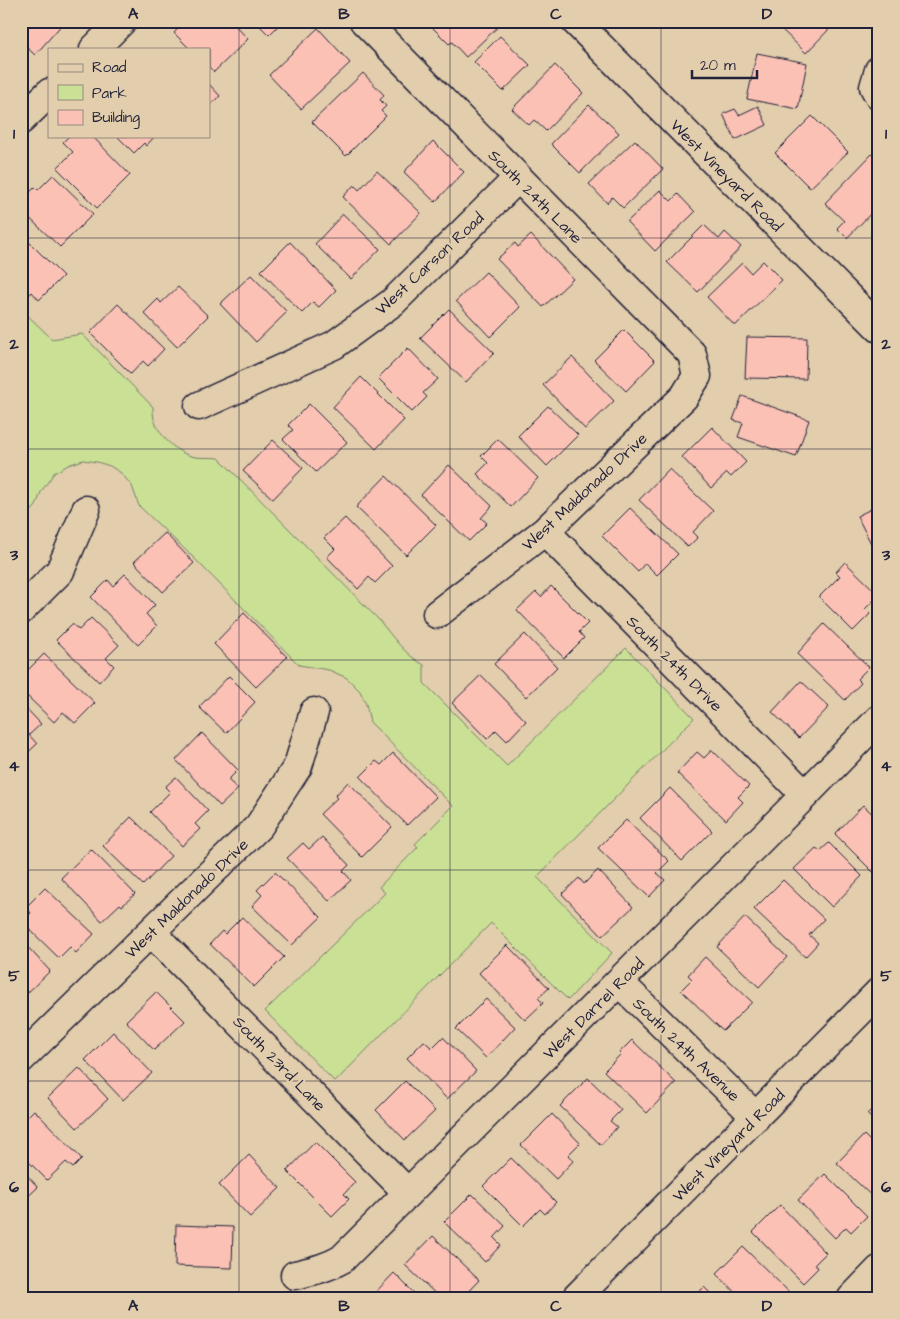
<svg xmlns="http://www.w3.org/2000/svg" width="900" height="1319" viewBox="0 0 900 1319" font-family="'Architects Daughter',sans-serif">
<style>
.green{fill:#c9e095;stroke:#768168}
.building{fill:#fcc1b5;stroke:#22223b}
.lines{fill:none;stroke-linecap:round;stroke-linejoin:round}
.minor-casing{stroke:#22223b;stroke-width:31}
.minor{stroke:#e2cdac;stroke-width:28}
.grid{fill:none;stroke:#22223b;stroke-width:1;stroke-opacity:0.55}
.labels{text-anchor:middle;stroke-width:4.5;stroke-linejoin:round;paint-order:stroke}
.street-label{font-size:16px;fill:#22223b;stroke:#e2cdac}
.neatline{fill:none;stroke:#22223b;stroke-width:2}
.grid-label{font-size:16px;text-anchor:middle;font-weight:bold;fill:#22223b}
</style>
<rect width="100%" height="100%" fill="#e2cdac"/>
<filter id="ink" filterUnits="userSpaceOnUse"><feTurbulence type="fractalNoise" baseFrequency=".02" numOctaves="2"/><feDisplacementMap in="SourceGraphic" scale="10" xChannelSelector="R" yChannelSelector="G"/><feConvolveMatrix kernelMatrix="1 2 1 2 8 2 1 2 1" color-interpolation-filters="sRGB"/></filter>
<g filter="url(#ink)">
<path class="green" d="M21,309L52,339L82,334L153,407C153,411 153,415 154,419C159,436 177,454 195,457C203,458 211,457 219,458L379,620C393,637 404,654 424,665V683L507,766L626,648L694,718L537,877L612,953L568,1000L491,923L335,1082L265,1011L385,893L379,887L418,847L415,844L453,806L370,722L366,704L360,691L347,678L329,670L299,665L195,559L139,506L132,486L121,473L110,466L97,462L83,460L68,465L54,473L41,492L36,506L21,522Z"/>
<path class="building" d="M21,21H65L35,55L21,42Z
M185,21H231L248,39L214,72L209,67V49H190L174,33Z
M255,21H283L269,35Z
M436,21H504L466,57L452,42L449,44L431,26Z
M773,21H837L806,53Z
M318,28L350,63L301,109L269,75Z
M500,36L530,65L503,91L474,62Z
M757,53L807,63L798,109L747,99Z
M555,65L583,93L546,131L534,120L529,125L512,109Z
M363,73L384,95L380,100L386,106L381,111L386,116L346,156L312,122Z
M209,84L220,96L209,106Z
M589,105L619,133L580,173L551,144Z
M758,106L767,125L735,140L723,114L735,109L739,115Z
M812,116L848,152L810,188L775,153Z
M69,136H92L130,175L97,208L57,168L73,152L63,142Z
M117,136H155L146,146L144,143L134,153Z
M635,140L663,169L623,208L612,197L607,203L589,184Z
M433,141L464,172L435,202L404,172Z
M872,154L879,160V182L874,187L879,191V205L847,238L837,228L844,221L825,203Z
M377,171L421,213L391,244L343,197L354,185L359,190Z
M53,175L93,214L60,247L21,210V202L35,187L38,190Z
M660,190L671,201L678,194L695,212L655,251L627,222Z
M343,214L380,249L351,279L315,244Z
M704,225L719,239L725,232L741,247L698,292L667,262Z
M531,235L573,279L543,307L497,259L515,243L518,247Z
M23,236L63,276L39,300L32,292L21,303V238Z
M290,242L336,290L319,307L313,302L302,313L261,271Z
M763,261L782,280L735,326L707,297L742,263L751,273Z
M486,272L520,307L490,337L456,301Z
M251,275L287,312L256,342L220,304Z
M178,287L208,316L177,347L144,313L158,299L161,303Z
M118,304L164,349L148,366L143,361L131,374L90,333Z
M449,309L494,353L466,382L420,338Z
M624,330L655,361L626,391L594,360Z
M747,337L807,338L806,379L745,378Z
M408,348L438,379L423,393L427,397L412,412L378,378Z
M572,357L614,401L585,429L543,385Z
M361,377L404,420L376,449L333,407Z
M742,396L809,420L796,457L738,437L743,423L733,420Z
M309,404L347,442L316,472L283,439L293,430L288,425Z
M548,406L578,435L547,466L518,436Z
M712,427L746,462L731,477L727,473L711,488L682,457Z
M498,439L538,478L511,507L477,474L488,463L481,456Z
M273,440L303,468L273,499L243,471Z
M449,465L492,506L481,518L487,523L469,541L421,495Z
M669,469L713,511L693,532L698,537L688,547L639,500Z
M386,476L436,525L406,555L356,507Z
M879,505V559L857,516Z
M630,508L678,554L657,575L645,563L638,572L602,536Z
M345,518L392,566L375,583L369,577L358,589L327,557L335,549L324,538Z
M165,533L194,563L163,592L134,562Z
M845,562L879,595L865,609L870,614L853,631L819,597L840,576L836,572Z
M125,574L155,605L146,614L157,626L138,645L91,597L108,580L113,586Z
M551,586L588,623L579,632L584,638L564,658L517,610L536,592L541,597Z
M244,613L287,657L256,687L214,644Z
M91,618L119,645L106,658L114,666L99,682L56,640L72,624L79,630Z
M824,624L869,667L857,679L861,683L845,700L797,654Z
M525,634L557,667L526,697L494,664Z
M44,654L95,703L75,723L63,712L54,722L21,690V677Z
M481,675L526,721L507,741L496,730L487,739L452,703Z
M229,676L255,702L226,733L199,707Z
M801,681L829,707L799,738L772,712Z
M21,703L41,724L29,735L37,744L21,759Z
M202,733L238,770L228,780L238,789L220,806L176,760Z
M712,750L749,786L738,797L743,802L726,820L677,773L697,752L704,758Z
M393,753L436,797L407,825L360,777L376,761L381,765Z
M176,777L208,811L195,824L200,829L182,846L150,812L170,792L165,787Z
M348,782L392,827L362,857L320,814L337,798L335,796Z
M670,788L712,831L682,861L640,818Z
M863,805L879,820V867L873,872L835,834Z
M131,817L171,856L143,885L103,846Z
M626,820L669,861L657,873L665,880L649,897L598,848Z
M322,837L349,865L343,871L351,880L329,901L287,858L303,843L309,849Z
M829,843L862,876L832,907L794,869L816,848L820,851Z
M91,849L135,894L122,906L120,904L102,921L61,878Z
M598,870L633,907L602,936L562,894L579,878L584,884Z
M275,872L321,917L292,945L252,906L262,895L257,890Z
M783,880L824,919L809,935L818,943L805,957L754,909Z
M45,888L94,934L76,953L70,947L59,958L22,922L31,913L26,907Z
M242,917L284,957L254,987L210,944L222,931L225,934Z
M745,917L787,957L759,987L717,947Z
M22,941L50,971L21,999V942Z
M507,945L549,988L538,998L543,1003L525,1020L479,973Z
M705,957L752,1002L723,1031L681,990L692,979L688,975Z
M156,992L185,1021L154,1050L126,1021Z
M486,999L515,1027L486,1058L456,1029Z
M113,1032L152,1073L123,1100L85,1060Z
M443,1037L476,1071L447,1099L407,1058L424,1041L432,1048Z
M632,1040L676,1083L647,1113L604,1071L621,1054L619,1053Z
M79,1068L108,1099L77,1128L48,1098Z
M588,1078L621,1110L610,1121L617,1127L601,1145L560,1106Z
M405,1081L435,1111L405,1140L376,1110Z
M879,1103V1126L867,1114Z
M34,1110L82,1159L73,1168L66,1162L47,1180L21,1154V1123Z
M552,1114L580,1143L568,1155L573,1161L556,1179L521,1145Z
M864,1135L879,1150V1203L837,1163Z
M315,1142L355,1182L344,1194L349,1199L332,1216L287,1171Z
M249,1155L280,1188L250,1217L219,1185Z
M511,1158L556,1202L545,1214L540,1209L523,1226L483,1186Z
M21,1169L38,1187L21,1203Z
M825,1174L867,1216L851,1232L846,1227L835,1238L798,1200Z
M472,1194L505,1226L494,1238L501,1245L485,1262L444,1222Z
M780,1205L826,1253L815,1264L818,1268L803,1283L753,1232Z
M176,1225L233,1227L232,1268L175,1266Z
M433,1236L479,1280L462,1298H440L405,1265Z
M743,1247L789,1292L783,1298H741L716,1274Z
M394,1273L419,1298H370Z
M704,1287L715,1298H694Z"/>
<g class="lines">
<g class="minor-casing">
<path id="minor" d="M364,21L692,354L697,376L684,397L545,531L437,614
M575,21L879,328
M94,49L122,21
M879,70L874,87L879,96
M21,120L49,93
M199,406L334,345L393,302L518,178
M545,531L805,795
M21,610L60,571L86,510
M151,932L408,1193
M619,982L756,1117
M21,1059L259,826L298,766L314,712
M295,1275C312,1271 327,1268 342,1259L805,795L879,719
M576,1298L879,992
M852,1298L879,1270"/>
</g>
<use href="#minor" class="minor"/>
</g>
</g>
<path class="grid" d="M239,21V1298M450,21V1298M661,21V1298M21,238H879M21,449H879M21,660H879M21,870H879M21,1081H879"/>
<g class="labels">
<g class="street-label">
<text transform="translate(727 175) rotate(45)" y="6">West Vineyard Road</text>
<text transform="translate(536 196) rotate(45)" y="6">South 24th Lane</text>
<text transform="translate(429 263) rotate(-43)" y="6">West Carson Road</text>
<text transform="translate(584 491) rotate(-43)" y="6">West Maldonado Drive</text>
<text transform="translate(675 663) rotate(45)" y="6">South 24th Drive</text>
<text transform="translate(186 898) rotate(-44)" y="6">West Maldonado Drive</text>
<text transform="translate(593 1008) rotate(-45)" y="6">West Darrel Road</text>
<text transform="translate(687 1049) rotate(44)" y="6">South 24th Avenue</text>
<text transform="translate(280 1063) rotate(46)" y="6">South 23rd Lane</text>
<text transform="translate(728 1145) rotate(-45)" y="6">West Vineyard Road</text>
</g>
</g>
<rect width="900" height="1319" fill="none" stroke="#e2cdac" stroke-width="55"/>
<rect x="48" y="48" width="162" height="90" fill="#e2cdac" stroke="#95897f"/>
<rect x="58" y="64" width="25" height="8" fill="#e2cdac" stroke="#95897f"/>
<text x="92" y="72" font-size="15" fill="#22223b">Road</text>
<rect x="58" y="85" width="25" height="15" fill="#c9e095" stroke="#95897f"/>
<text x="92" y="98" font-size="15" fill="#22223b">Park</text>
<rect x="58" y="110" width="25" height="15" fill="#fcc1b5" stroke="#95897f"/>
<text x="92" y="122" font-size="15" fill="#22223b">Building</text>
<path d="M692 70v8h65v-8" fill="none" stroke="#22223b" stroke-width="2.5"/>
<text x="700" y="70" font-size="15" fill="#22223b" stroke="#e2cdac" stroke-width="4" paint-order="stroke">20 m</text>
<rect x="28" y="28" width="844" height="1264" class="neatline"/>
<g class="grid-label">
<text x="133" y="19">A</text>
<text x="344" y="19">B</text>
<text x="556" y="19">C</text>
<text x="767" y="19">D</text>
<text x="14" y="139">1</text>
<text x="886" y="139">1</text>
<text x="14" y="349">2</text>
<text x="886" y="349">2</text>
<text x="14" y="560">3</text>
<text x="886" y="560">3</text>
<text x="14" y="771">4</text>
<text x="886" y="771">4</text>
<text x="14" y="981">5</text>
<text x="886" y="981">5</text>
<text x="14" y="1192">6</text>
<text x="886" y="1192">6</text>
<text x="133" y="1311">A</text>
<text x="344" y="1311">B</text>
<text x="556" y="1311">C</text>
<text x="767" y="1311">D</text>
</g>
</svg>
